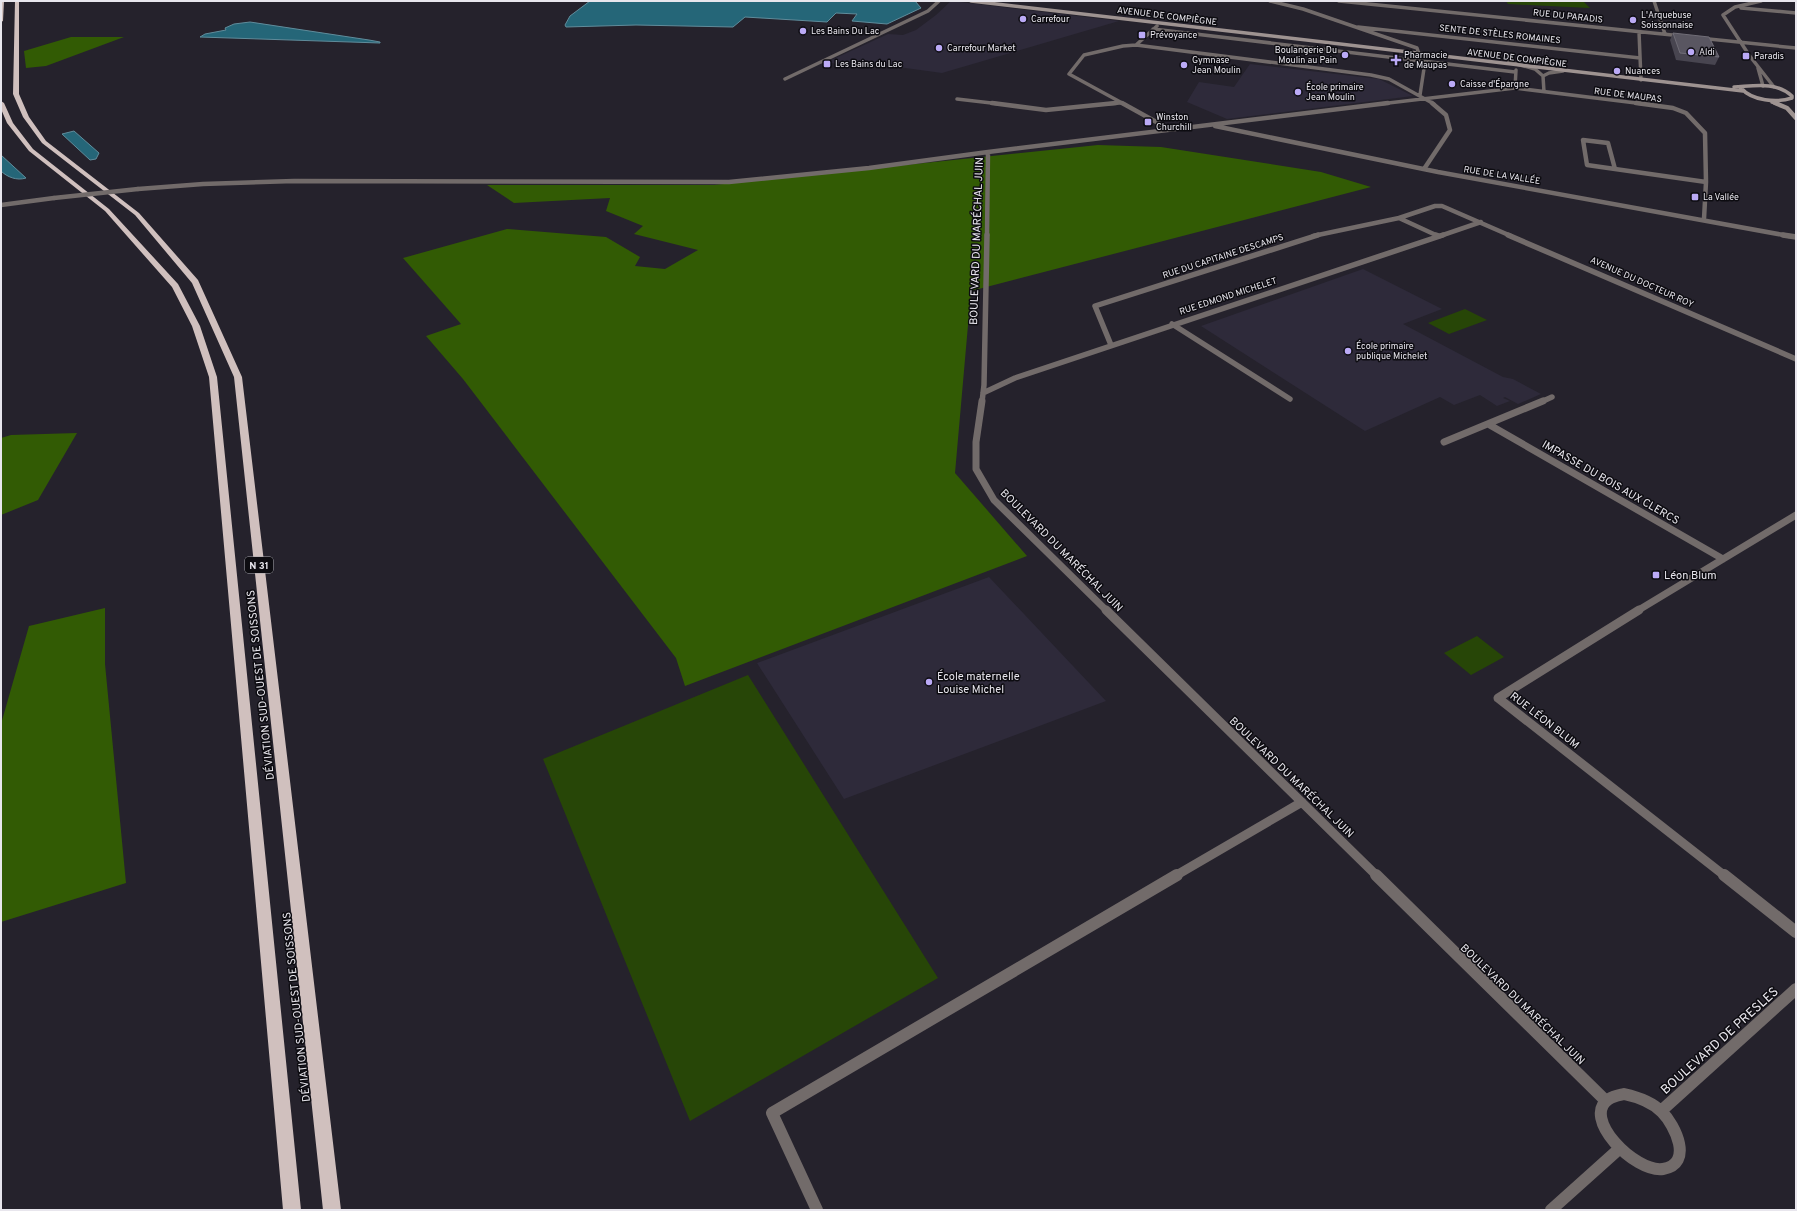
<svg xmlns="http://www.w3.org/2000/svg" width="1797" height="1211" viewBox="0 0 1797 1211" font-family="Overpass,sans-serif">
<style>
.built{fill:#2e2a3a}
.green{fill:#274607}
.forest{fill:#325b04}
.water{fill:#256678;stroke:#608c9b}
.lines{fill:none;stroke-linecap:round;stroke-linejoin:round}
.minor-far5{stroke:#726b6a;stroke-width:3.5}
.minor-far4{stroke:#726b6a;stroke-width:4.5}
.minor-far3{stroke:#726b6a;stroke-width:5.5}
.minor-far2{stroke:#726b6a;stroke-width:7}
.minor-far1{stroke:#726b6a;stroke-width:9}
.minor{stroke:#726b6a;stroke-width:12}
.tertiary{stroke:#726b6a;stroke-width:12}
.secondary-far1{stroke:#9e9391;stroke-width:3.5}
.secondary{stroke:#9e9391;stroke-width:4.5}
.trunk{fill:#d0c0be;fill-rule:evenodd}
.minor-bridge{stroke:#726b6a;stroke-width:4.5}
.wall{fill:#484550}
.building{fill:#595661;stroke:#706d77}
.poi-dot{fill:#bbaaf6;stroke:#0d0c11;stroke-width:1.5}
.labels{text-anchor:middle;stroke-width:3;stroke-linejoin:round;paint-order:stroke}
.far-poi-label{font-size:9px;fill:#e8e6ed;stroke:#0d0c11;text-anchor:start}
.far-street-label{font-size:9px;fill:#e8e6ed;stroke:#0d0c11}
.shield{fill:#0d0c11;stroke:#a6a5ab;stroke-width:1}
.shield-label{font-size:10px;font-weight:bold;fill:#e8e6ed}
.street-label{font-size:11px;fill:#e8e6ed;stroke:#0d0c11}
.poi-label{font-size:11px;fill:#e8e6ed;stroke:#0d0c11;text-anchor:start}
.near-street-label{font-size:13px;fill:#e8e6ed;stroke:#0d0c11}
</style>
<rect width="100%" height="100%" fill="#25222c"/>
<path class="built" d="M951,1L1119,21L942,73L855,61L847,66L827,62L888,34L903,35L916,30L936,15Z
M1250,64L1379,79L1413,96L1227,119L1187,102L1199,82L1234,87Z
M1363,269L1442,309L1403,324L1503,377L1513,379L1541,394L1518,404L1505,397L1503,398L1510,401L1497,406L1480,395L1454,405L1440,397L1365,431L1201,326Z
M989,577L1106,701L844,799L757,663Z"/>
<path class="green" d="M1506,1H1583L1590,8L1508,4Z
M1465,309L1487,320L1449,334L1428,323Z
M1477,636L1504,657L1471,675L1444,653Z
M748,675L938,978L690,1121L543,759Z"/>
<path class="forest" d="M71,37H124L46,66L26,68L24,51Z
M1098,145L1161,147L1321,172L1371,187L971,291L955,473L1027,556L685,686L676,658L463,379L426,336L461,324L403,258L507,229L606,237L640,257L635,266L665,269L698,250L634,234L643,226L606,211L610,198L514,203L487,185H714Z
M77,433L38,500L1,515V438L11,435Z
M105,608V664L126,883L1,922V724L29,626Z"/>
<path class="water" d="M590,1H915L921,8L887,24L852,21L857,14L836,13L827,22L745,17L733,27L636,25L566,27L565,25L570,16Z
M250,22L369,40L380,42V43L200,37L205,34L226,30L225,28L234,24Z
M74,131L99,153L96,159L90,160L62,134Z
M1,155L26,178C17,181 7,177 1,171Z"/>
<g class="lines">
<path class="minor-far5" d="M1270,1L1303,9L1417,48L1419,54
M1339,1L1682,36
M1654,1L1665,34
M1761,1L1735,7L1723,15L1749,55L1774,87
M1741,8L1796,13
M1358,27L1640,58
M1153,29L1515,72
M1639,32L1641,80
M1699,38L1796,48
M1136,45L1371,75L1389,79L1434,104
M1509,62L1535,69L1543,76L1544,92
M1758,68L1763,86
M1543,76L1549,73L1563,71
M785,79L928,11L939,1
M1515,88L1516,70
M1420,95L1425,62
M957,99L1000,104
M1105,104L1120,103
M1124,104L1069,74L1084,55L1123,46L1136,45L1157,26
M1380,104L1515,88L1644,104"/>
<path class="minor-far4" d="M992,103L1046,110L1116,103
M1122,103L1169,129
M1636,103L1673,108L1686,113L1705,133L1706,182L1704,219
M1215,126L1438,172L1789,236
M1583,140L1608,143L1615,169L1587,165Z
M1424,169L1450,130L1446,115L1432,103
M1615,169L1706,182
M138,189L203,184L294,181L729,182L869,168L988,152
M1,205L54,198
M1399,218L1435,206H1442L1511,236
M987,236L988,152L1388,103
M1313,236L1399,218L1438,236
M1440,236L1481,222"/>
<path class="minor-far3" d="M1436,235L1439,236
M1508,235L1796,359
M1783,235L1796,237
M1172,324L1290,399
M1111,345L1095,306L1318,235
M983,393L1015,378L1443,235
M982,402L984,385L987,235
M1541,402L1552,397"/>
<path class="minor-far2" d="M982,401L976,442V469L994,500L1107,611
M1488,424L1723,559
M1444,442L1543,401
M1637,611L1796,515"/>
<path class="minor-far1" d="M1106,610L1377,876
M1639,610L1498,698L1725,876
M1175,876L1302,802"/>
<path class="minor" d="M1376,875L1606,1101
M1724,875L1796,932
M817,1210L772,1113L1177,875"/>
<path class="tertiary" d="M1624,1094C1638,1097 1652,1102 1662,1112C1675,1125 1694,1164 1663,1169C1635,1173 1580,1117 1609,1099C1613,1096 1620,1095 1624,1094Z
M1661,1111L1796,989
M1551,1210L1619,1149"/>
<path class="secondary-far1" d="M971,1L1743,91
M1734,87C1754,86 1775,81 1792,96
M1741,88C1752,101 1777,103 1792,98V96
M1772,102L1778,104"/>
<path class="secondary" d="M1775,103L1787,108L1796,118"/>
<path class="trunk" d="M1,1H4L3,21L1,22Z
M15,1H19V94L29,117L46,141L139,213L198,280L242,377L341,1210H323L234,377L192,283L135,215L42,143L23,117L13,94Z
M1,101L4,103L13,123L33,149L109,209L178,284L200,326L217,377L301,1210H283L209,377L192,326L172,287L105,211L29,151L7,123L1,109Z"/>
<path class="minor-bridge" d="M54,198L138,189"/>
</g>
<path class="wall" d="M1673,33L1719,57L1715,65L1676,60L1670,40Z"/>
<path class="building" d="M1673,33L1709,37L1719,57L1680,53Z"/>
<g class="poi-dot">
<circle cx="1023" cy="19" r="4"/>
<circle cx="1633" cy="20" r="4"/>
<circle cx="803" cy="31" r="4"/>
<rect x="1138" y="31" width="8" height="8" rx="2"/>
<circle cx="939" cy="48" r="4"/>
<circle cx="1691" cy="52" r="4"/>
<circle cx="1345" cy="55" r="4"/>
<rect x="1742" y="52" width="8" height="8" rx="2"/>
<path d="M1394 54h4v4h4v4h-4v4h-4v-4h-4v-4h4z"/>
<rect x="823" y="60" width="8" height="8" rx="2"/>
<circle cx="1184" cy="65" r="4"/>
<circle cx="1617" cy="71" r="4"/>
<circle cx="1452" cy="84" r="4"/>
<circle cx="1298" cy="92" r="4"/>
<rect x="1144" y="118" width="8" height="8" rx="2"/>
<rect x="1691" y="193" width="8" height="8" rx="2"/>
<circle cx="1348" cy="351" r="4"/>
<rect x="1652" y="571" width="8" height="8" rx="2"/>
<circle cx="929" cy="682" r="4"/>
</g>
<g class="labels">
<g class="far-poi-label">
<text x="1641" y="18">L'Arquebuse<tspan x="1641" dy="10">Soissonnaise</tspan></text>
<text x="1031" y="22">Carrefour</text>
<text x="811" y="34">Les Bains Du Lac</text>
<text x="1150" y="38">Prévoyance</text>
<text x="947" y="51">Carrefour Market</text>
<text x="1337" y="53" text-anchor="end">Boulangerie Du<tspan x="1337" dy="10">Moulin au Pain</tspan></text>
<text x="1699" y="55">Aldi</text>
<text x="1404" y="58">Pharmacie<tspan x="1404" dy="10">de Maupas</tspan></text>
<text x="1754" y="59">Paradis</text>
<text x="1192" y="63">Gymnase<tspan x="1192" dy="10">Jean Moulin</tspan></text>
<text x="835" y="67">Les Bains du Lac</text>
<text x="1625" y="74">Nuances</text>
<text x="1460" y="87">Caisse d'Épargne</text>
<text x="1306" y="90">École primaire<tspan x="1306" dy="10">Jean Moulin</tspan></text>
<text x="1156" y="120">Winston<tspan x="1156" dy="10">Churchill</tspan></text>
<text x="1703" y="200">La Vallée</text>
<text x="1356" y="349">École primaire<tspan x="1356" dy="10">publique Michelet</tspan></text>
</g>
<g class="far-street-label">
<text transform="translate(1167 16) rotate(7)" y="3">AVENUE DE COMPIÈGNE</text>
<text transform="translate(1568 16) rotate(6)" y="3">RUE DU PARADIS</text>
<text transform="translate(1500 34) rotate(6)" y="3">SENTE DE STÈLES ROMAINES</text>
<text transform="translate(1517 58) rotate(7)" y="3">AVENUE DE COMPIÈGNE</text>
<text transform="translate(1628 95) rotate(7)" y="3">RUE DE MAUPAS</text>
<text transform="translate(1502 175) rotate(9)" y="3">RUE DE LA VALLÉE</text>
<text transform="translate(1223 256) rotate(-18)" y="3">RUE DU CAPITAINE DESCAMPS</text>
<text transform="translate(1642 282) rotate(24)" y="3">AVENUE DU DOCTEUR ROY</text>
<text transform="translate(1228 296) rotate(-18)" y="3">RUE EDMOND MICHELET</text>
</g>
<rect class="shield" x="245" y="557" width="28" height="16" rx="3"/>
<g class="shield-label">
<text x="259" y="569">N 31</text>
</g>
<g class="street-label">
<text transform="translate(976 241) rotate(-88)" y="4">BOULEVARD DU MARÉCHAL JUIN</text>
<text transform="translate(1611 482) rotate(30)" y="4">IMPASSE DU BOIS AUX CLERCS</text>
<text transform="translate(1062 550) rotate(45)" y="4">BOULEVARD DU MARÉCHAL JUIN</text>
<text transform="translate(260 685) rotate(-96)" y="4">DÉVIATION SUD-OUEST DE SOISSONS</text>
<text transform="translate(1545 720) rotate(38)" y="4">RUE LÉON BLUM</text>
<text transform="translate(1292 777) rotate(44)" y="4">BOULEVARD DU MARÉCHAL JUIN</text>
<text transform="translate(1523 1004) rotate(44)" y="4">BOULEVARD DU MARÉCHAL JUIN</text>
<text transform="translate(296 1007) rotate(-96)" y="4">DÉVIATION SUD-OUEST DE SOISSONS</text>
</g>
<g class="poi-label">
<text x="1664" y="579">Léon Blum</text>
<text x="937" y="680">École maternelle<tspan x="937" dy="13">Louise Michel</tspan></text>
</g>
<g class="near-street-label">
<text transform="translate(1719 1040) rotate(-42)" y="5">BOULEVARD DE PRESLES</text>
</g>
</g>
<rect width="1797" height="1211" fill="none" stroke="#e8e6ed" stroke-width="4"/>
</svg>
